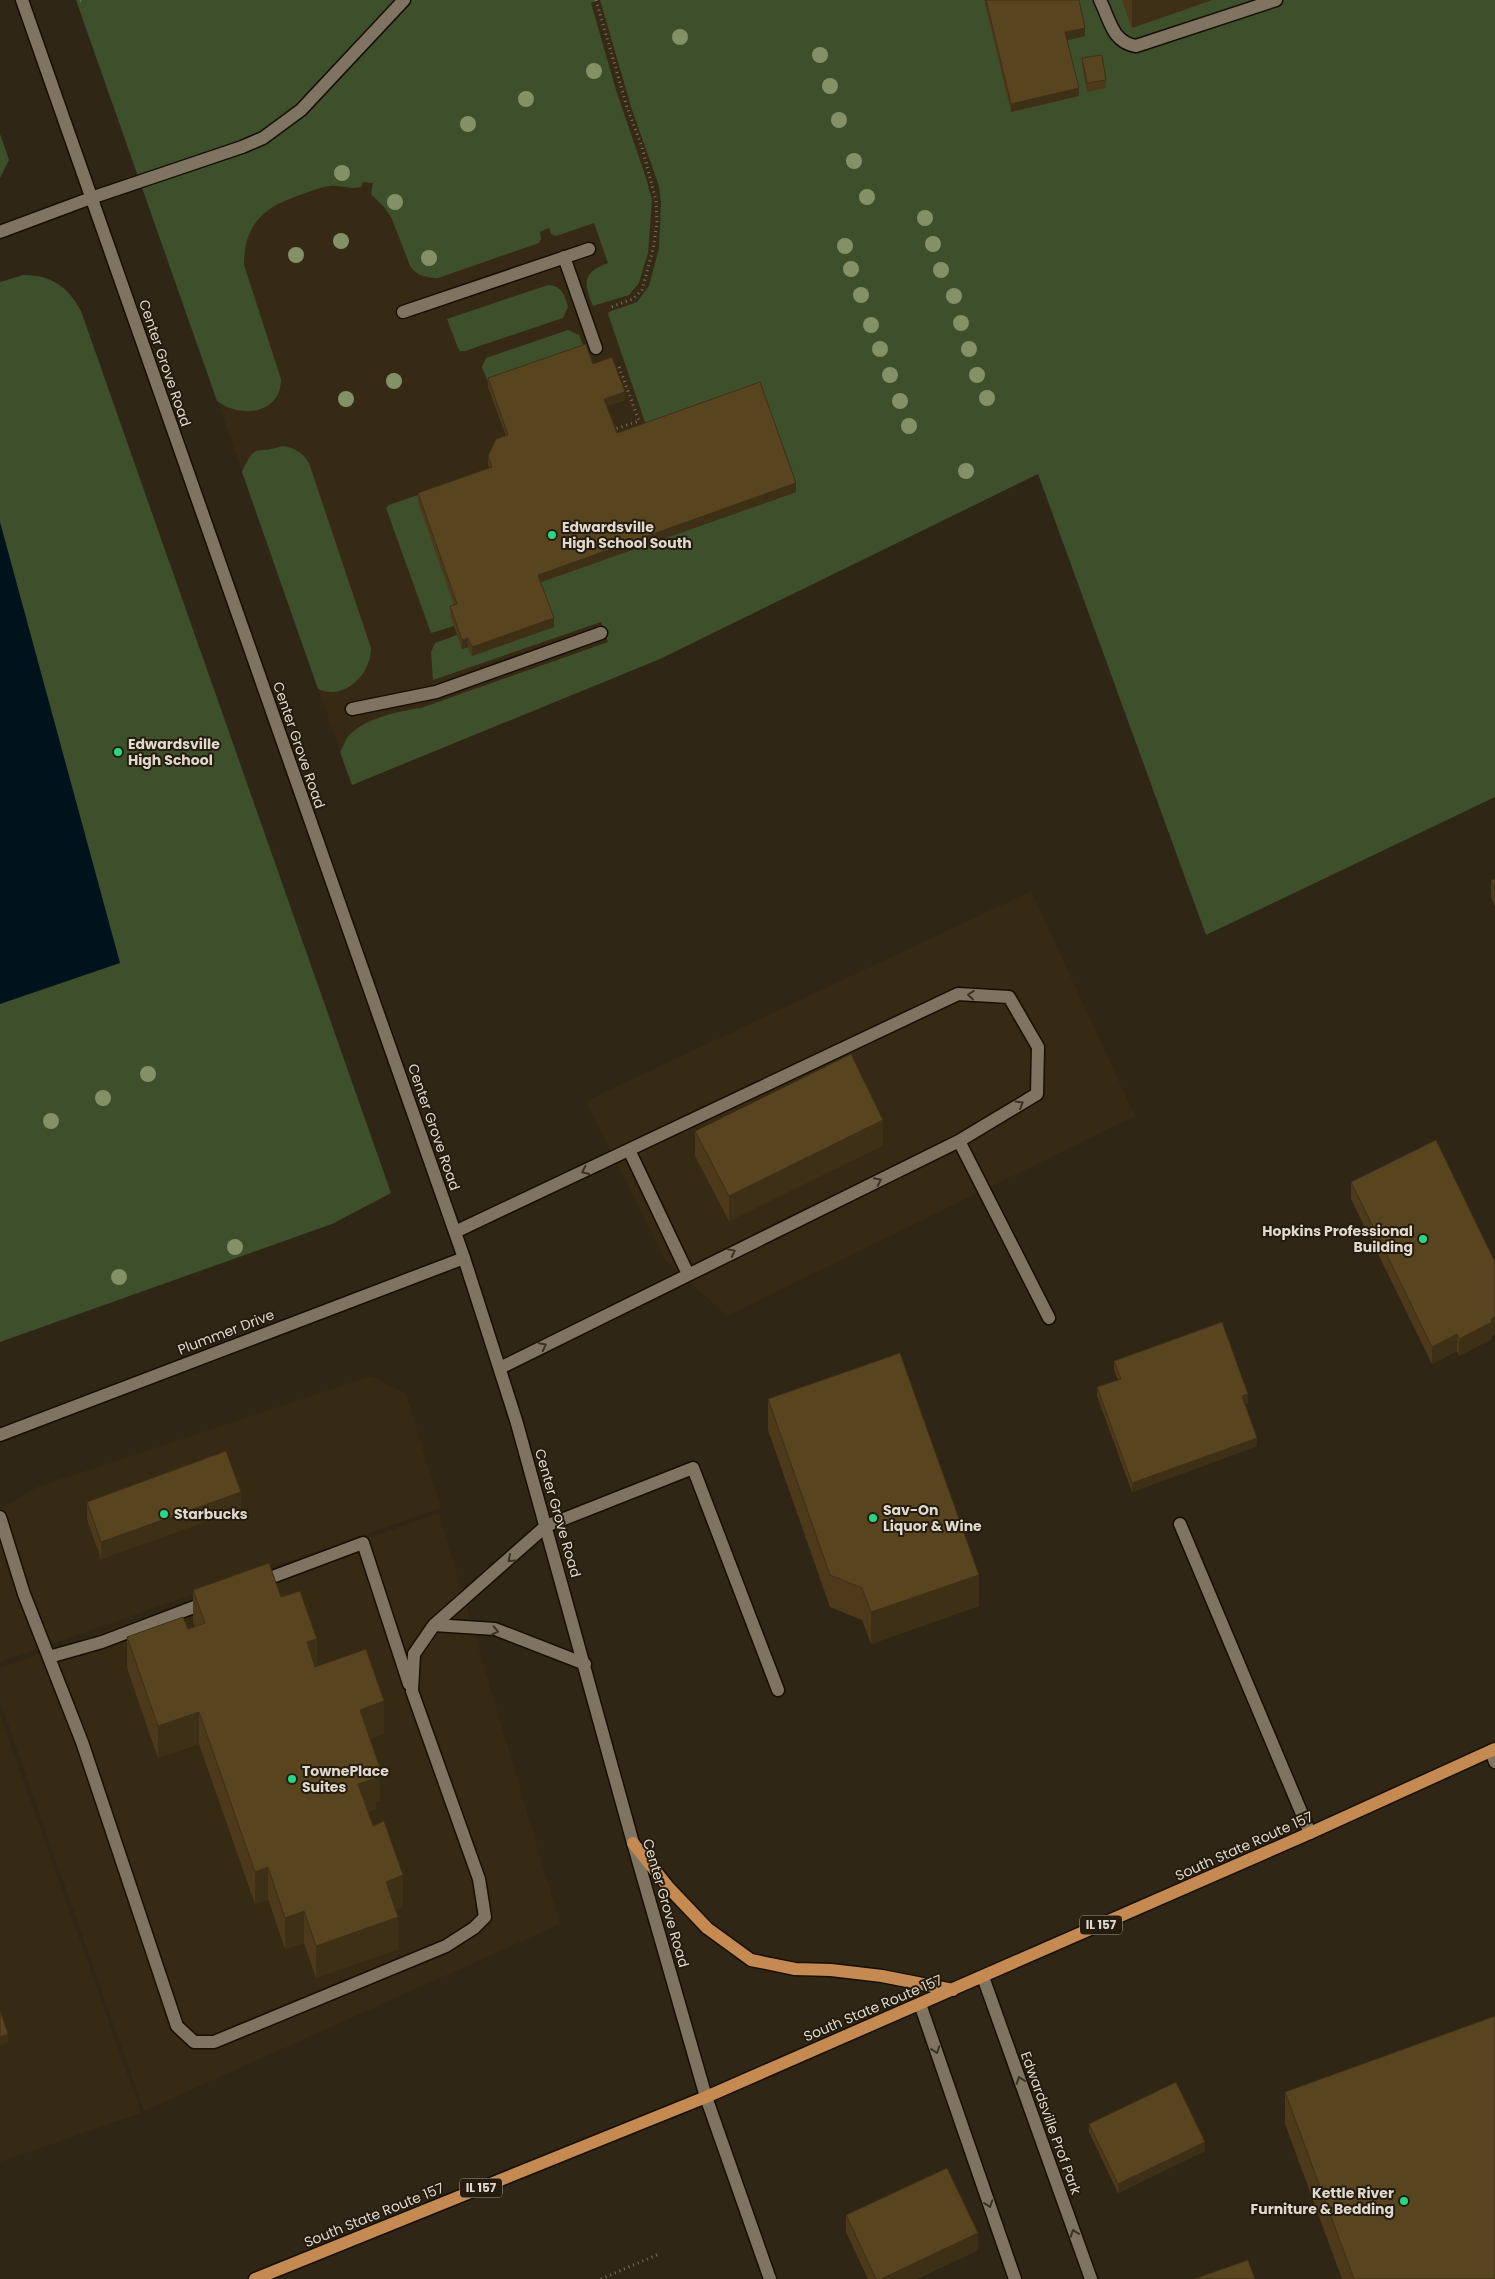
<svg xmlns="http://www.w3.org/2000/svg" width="1495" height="2279" viewBox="0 0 1495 2279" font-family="Poppins,sans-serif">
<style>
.built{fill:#372a14}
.green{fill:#3e4f2c}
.water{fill:#00121c}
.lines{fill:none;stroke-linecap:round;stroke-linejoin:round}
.service-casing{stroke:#170f02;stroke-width:15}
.minor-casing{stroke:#170f02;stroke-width:15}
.tertiary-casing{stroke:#170f02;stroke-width:15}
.primary-casing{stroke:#170f02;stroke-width:15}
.path{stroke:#7a7264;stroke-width:3;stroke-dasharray:1 4;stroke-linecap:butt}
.service{stroke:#7f7462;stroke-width:12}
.minor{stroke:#7f7462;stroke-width:12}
.tertiary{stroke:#7f7462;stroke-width:12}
.primary{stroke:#c58a51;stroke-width:12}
.tree{fill:#849167}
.wall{fill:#4c3a1b}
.shaded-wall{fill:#3e3016}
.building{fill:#58441f;stroke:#3e3016}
.oneway{stroke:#3c3222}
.poi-dot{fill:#26d886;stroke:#251c0d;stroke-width:2}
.labels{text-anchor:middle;stroke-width:4;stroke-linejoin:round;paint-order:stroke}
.shield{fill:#251c0d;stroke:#a6a094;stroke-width:1}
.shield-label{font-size:12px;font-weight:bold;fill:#ded8ce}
.street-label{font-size:14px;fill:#ded8ce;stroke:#251c0d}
.poi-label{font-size:14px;font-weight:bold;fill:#ded8ce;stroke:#251c0d;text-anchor:start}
</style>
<rect width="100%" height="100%" fill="#2f2616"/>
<path class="built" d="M598,0H876L1038,474L660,659L352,785L179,291L189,286L188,270L464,49Z
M1031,891L1135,1116L727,1316L665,1260L586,1101Z
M371,1376L406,1394L441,1508L0,1662V1510L37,1487Z
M439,1513L560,1924L144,2111L0,1701V1668Z
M0,1715L141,2113L0,2162Z"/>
<path class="green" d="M76,0H598L591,3L616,90L646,178L652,200L648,253L639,283L629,295L593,306C584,283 581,273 608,263L594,223L556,236L551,234L549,228L540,232L541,239L539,243L438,278C427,278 417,276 410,266L392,219L385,208L371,194L373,183L363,182L361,187C351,190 340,185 330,186C320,187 309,192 300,195C263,207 244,225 244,265L281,379C281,414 241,419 217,401Z
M600,0H1495V797L1206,935L1038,474L660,659L352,785L340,752C343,748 344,743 347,738C361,719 399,711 421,708L608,642L601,622L433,680L431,652L435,643L457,635L462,649L468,647L472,656L538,583L796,492L648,431L608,314L609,312L637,302L649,286L659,248L661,202L659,186L632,110Z
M0,134L9,160L0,178Z
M23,275C52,275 68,287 81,311L391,1193L332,1224L0,1342V282Z
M548,285C562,286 565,295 568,307L563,318L465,351H460L458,348L447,319Z
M568,330L579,335L586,352L490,387L482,367L486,358Z
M282,446C294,447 303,453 309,463L371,648C371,675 344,701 318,689L242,472C257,440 254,456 282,446Z
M490,470L454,626L431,633L386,508L389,505Z"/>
<path class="water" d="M0,522L120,963L0,1004Z"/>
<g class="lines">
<g class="service-casing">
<path id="service" d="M1100,0C1110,20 1112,42 1136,46L1276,0
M0,232L91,198L242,147L263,138L301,110L404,0
M564,257L596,348
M403,312L589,249
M352,709L436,692L601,633
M959,1141L1049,1318
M629,1150L688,1274
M455,1232L958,994L1009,997L1038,1047L1037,1094L959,1141L500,1368
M0,1435L464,1258
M0,1517L24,1594L82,1742L177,2026L194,2042H214L446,1946L474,1928L485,1917L479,1879L412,1691L414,1654L434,1625
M1180,1524L1310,1833
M259,1582L363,1543L409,1684
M49,1657L102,1642L210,1601
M585,1664L495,1629L434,1625L546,1526L693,1468L778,1690
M983,1977L1091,2279
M920,2004L1015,2279
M706,2097L770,2279"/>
</g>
<g class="minor-casing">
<path id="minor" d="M1491,1751L1495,1762"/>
</g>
<g class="tertiary-casing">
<path id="tertiary" d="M22,0L464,1258L516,1420L633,1843L706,2097"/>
</g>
<g class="primary-casing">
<path id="primary" d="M633,1843L669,1888L707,1928L751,1960L795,1969L831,1970L882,1976L953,1990
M255,2279L706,2097L1310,1833L1495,1749"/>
</g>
<path class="path" d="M596,0L627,107L642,147L656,201L657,223L653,249L642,290L633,299L611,307
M80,1L82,0
M612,430L639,421L618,364
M601,2279L659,2254"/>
<use href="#service" class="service"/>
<use href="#minor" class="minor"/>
<use href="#tertiary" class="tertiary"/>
<use href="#primary" class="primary"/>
</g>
<g class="tree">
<circle cx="680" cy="37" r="8"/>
<circle cx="820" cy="55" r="8"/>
<circle cx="594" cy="71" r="8"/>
<circle cx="830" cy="86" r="8"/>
<circle cx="526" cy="99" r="8"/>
<circle cx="839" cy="120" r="8"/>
<circle cx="468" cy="124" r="8"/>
<circle cx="854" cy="161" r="8"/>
<circle cx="342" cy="173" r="8"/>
<circle cx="867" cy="197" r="8"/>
<circle cx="395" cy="202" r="8"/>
<circle cx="925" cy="218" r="8"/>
<circle cx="341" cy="241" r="8"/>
<circle cx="933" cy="244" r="8"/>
<circle cx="845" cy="246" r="8"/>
<circle cx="296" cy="255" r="8"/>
<circle cx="429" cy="258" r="8"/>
<circle cx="851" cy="269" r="8"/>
<circle cx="941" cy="270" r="8"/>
<circle cx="861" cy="295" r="8"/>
<circle cx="954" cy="296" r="8"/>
<circle cx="961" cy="323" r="8"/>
<circle cx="871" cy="325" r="8"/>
<circle cx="880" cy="349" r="8"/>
<circle cx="969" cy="349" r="8"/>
<circle cx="890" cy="375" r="8"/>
<circle cx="977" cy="375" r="8"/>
<circle cx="394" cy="381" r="8"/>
<circle cx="987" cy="398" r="8"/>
<circle cx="346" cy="399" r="8"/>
<circle cx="900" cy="401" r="8"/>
<circle cx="909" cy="426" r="8"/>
<circle cx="966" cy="471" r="8"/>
<circle cx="148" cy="1074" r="8"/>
<circle cx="103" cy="1098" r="8"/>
<circle cx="51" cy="1121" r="8"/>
<circle cx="235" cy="1247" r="8"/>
<circle cx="119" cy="1277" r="8"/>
</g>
<path class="wall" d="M984,0H1079L1085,36L1067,40L1079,96L1011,112Z
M1122,0H1212L1132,28Z
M1082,58L1106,80V88L1087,92L1082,67Z
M593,364L625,400L607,406L617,433L796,492L541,582L554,627L472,656L468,647L462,649L450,615V606L454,605L418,502V493L490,468L488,465V456L506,436L488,387V378Z
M1495,879V907L1491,897V880Z
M695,1131L883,1145L729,1221L695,1156Z
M1351,1182L1492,1336V1339L1459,1356L1457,1351L1432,1364L1351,1199Z
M1114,1361L1248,1403L1245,1404L1257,1446L1132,1492L1097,1396V1387L1118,1380L1114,1370Z
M768,1399L979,1606L871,1644L862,1620L830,1607L768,1430Z
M87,1502L241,1509L101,1559L87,1519Z
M193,1590L281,1597L317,1666L384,1733L370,1739L380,1800L376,1802V1809L368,1812L403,1907L395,1910L398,1949L316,1978L304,1943L285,1949L268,1899L255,1904L199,1744L158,1758L127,1668V1637L188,1629L195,1626L193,1622Z
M1285,2092L1495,2279H1342L1285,2124Z
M1089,2124L1205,2151L1118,2193L1089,2132Z
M846,2215L978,2250L917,2279H868L846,2232Z"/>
<path class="shaded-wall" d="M1132,0H1212L1132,28Z
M1085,28V36L1065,41V32Z
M1079,88V96L1011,112V104Z
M625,392V400L604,407V399Z
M796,483V492L538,583V575Z
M554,618V627L472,656V647Z
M468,638V647L462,649V640Z
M883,1120V1145L729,1221V1196Z
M1495,1317V1334L1492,1336V1339L1459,1356V1339Z
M1457,1334V1351L1432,1364V1347Z
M1248,1394V1403L1242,1405V1396Z
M1257,1438V1446L1132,1492V1483Z
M241,1492V1509L101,1559V1542Z
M979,1575V1606L871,1644V1612Z
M317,1639V1670L307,1674V1642Z
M384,1701V1733L360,1742V1710Z
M199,1712V1744L158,1758V1726Z
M380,1768V1800L376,1802V1809L358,1816V1784L374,1771Z
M268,1867V1899L255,1904V1872Z
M403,1875V1907L386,1914V1882Z
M304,1911V1943L285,1949V1918Z
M398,1917V1949L316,1978V1946Z
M8,2034V2042L0,2046V2037Z
M1205,2142V2151L1118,2193V2184Z
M978,2233V2250L917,2279H881Z"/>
<path class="building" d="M986,0H1079L1085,28L1065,32L1079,88L1011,104Z
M1102,55L1106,80L1087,83L1082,58Z
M586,344L593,364L612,357L625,392L604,399L617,433L760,382L796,483L538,575L554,618L472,647L468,638L462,640L450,606L457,604L418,493L492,467L488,456L496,439L508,435L488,378Z
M1495,879V890L1491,880Z
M851,1054L883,1120L729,1196L695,1131Z
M1436,1140L1495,1262V1317L1491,1319L1492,1322L1459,1339L1457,1334L1432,1347L1351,1182Z
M1222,1322L1248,1394L1242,1396L1257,1438L1132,1483L1097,1387L1121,1379L1114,1361Z
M900,1353L979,1575L871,1612L862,1588L830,1575L768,1399Z
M226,1451L241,1492L101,1542L87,1502Z
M269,1563L281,1597L300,1591L317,1639L307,1642L315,1667L366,1649L384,1701L360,1710L380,1768L374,1771L376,1778L358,1784L373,1826L384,1821L403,1875L386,1882L398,1917L316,1946L304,1911L285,1918L268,1867L255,1872L199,1712L158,1726L127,1637L183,1617L188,1629L205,1623L193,1590Z
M0,2010L8,2034L0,2037Z
M1495,2016V2279H1354L1285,2092Z
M1176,2082L1205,2142L1118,2184L1089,2124Z
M947,2168L978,2233L881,2279H876L846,2215Z
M1248,2260L1255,2279H1194Z"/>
<defs><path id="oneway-chevron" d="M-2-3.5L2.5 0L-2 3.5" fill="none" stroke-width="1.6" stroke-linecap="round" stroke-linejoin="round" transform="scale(1.25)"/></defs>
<g class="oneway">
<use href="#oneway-chevron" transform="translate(971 995) rotate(-176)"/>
<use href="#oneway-chevron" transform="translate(1020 1104) rotate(-31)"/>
<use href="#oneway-chevron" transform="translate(585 1171) rotate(155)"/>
<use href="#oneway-chevron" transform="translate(878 1181) rotate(-26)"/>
<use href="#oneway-chevron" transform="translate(732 1252) rotate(-26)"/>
<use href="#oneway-chevron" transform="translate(543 1346) rotate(-27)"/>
<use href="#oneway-chevron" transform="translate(511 1559) rotate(138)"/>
<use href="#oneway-chevron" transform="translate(495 1631) rotate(12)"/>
<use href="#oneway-chevron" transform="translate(936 2050) rotate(71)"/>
<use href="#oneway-chevron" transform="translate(1020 2080) rotate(-110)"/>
<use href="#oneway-chevron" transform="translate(989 2204) rotate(71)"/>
<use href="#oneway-chevron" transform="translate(1074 2233) rotate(-110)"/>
</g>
<g class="poi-dot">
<circle cx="552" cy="535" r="5"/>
<circle cx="118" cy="752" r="5"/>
<circle cx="1423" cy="1239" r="5"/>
<circle cx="164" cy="1514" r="5"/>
<circle cx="873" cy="1518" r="5"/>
<circle cx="292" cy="1779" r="5"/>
<circle cx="1404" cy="2201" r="5"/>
</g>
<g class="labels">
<g class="shield">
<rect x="1080" y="1915.5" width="42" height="19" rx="4"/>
<rect x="460" y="2178.5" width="42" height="19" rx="4"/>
</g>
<g class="shield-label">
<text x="1101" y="1929">IL 157</text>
<text x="481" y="2192">IL 157</text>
</g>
<g class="street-label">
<text transform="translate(165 363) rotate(71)" y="5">Center Grove Road</text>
<text transform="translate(299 745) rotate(71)" y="5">Center Grove Road</text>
<text transform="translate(434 1127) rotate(71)" y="5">Center Grove Road</text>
<text transform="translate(226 1332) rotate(-21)" y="5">Plummer Drive</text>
<text transform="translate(558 1513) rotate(74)" y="5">Center Grove Road</text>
<text transform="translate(1244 1846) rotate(-24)" y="5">South State Route 157</text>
<text transform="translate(666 1903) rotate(74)" y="5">Center Grove Road</text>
<text transform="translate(873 2008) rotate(-23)" y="5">South State Route 157</text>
<text transform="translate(1051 2123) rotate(70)" y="5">Edwardsville Prof Park</text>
<text transform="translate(374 2215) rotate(-22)" y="5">South State Route 157</text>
</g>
<g class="poi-label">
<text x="562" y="532">Edwardsville<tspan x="562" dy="16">High School South</tspan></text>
<text x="128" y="749">Edwardsville<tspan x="128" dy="16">High School</tspan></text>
<text x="1413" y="1236" text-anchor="end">Hopkins Professional<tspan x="1413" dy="16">Building</tspan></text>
<text x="883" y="1515">Sav-On<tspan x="883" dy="16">Liquor &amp; Wine</tspan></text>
<text x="174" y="1519">Starbucks</text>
<text x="302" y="1776">TownePlace<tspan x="302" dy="16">Suites</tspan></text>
<text x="1394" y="2198" text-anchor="end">Kettle River<tspan x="1394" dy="16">Furniture &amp; Bedding</tspan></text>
</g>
</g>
</svg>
